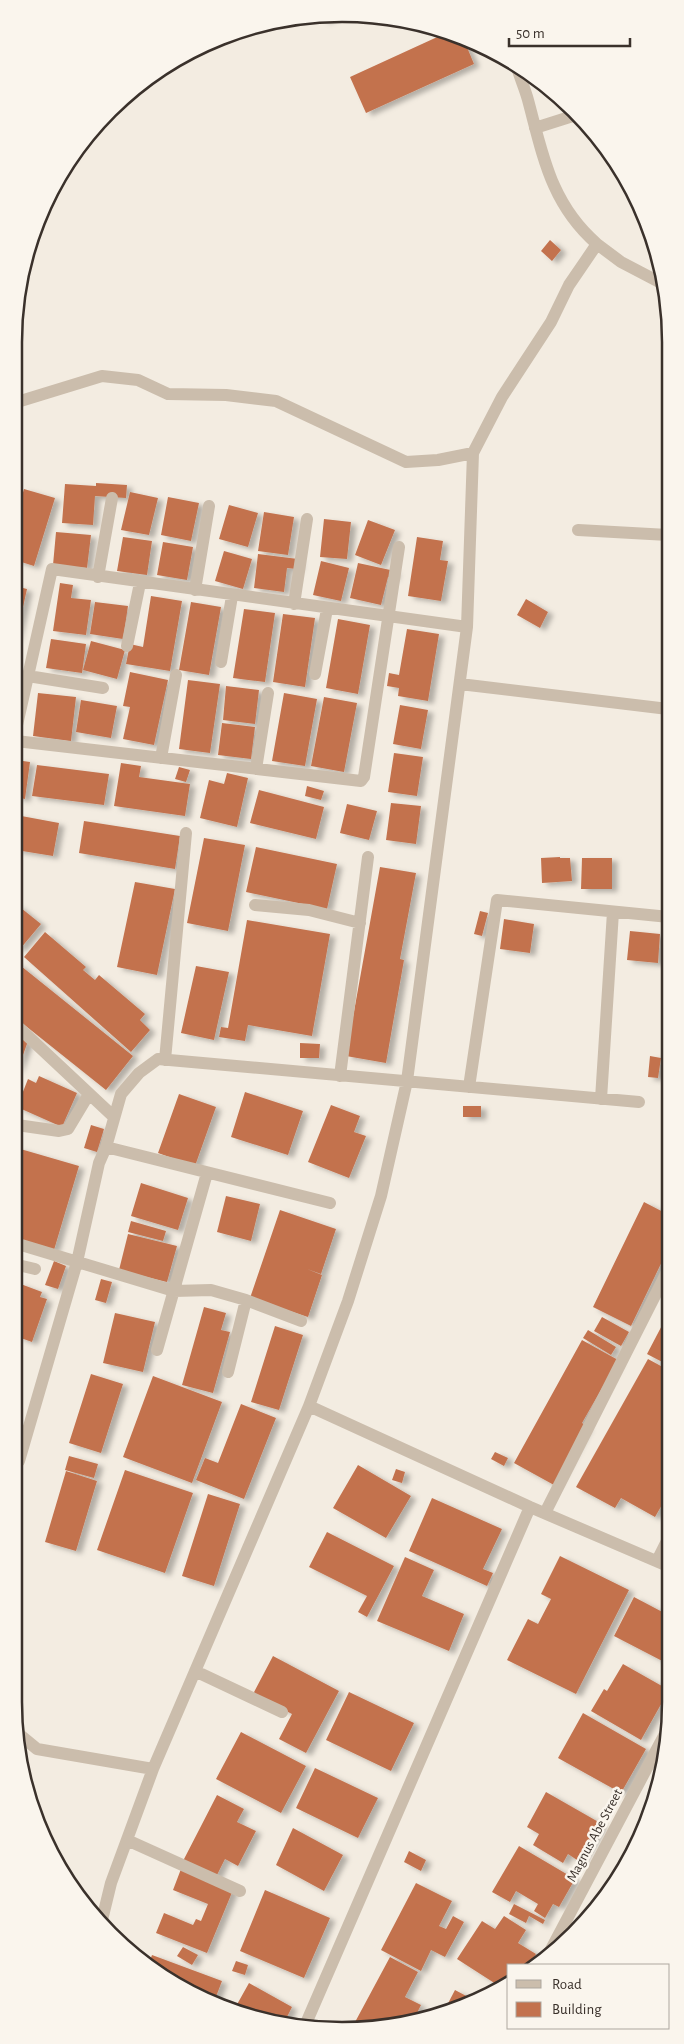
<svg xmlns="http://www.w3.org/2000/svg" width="684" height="2044" viewBox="0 0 684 2044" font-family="'Alegreya Sans',sans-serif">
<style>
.building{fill:#c3724e;filter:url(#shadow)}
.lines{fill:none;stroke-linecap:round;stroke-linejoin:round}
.minor{stroke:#cbbdac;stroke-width:12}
.labels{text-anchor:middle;stroke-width:5;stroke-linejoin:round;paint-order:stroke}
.street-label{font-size:14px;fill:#3a312b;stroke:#faf5ed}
.rim{fill:none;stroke:#3a312b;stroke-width:2.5}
</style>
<defs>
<filter id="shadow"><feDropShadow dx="5.5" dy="3" stdDeviation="2.5" flood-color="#0004"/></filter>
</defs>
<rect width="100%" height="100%" fill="#f3ece1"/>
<path class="building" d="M334,15L324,21L321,16H329Z
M446,33L464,40L474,64L366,113L350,77Z
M550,240L561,250L552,261L541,251Z
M96,483L127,485L126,498L95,496L93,525L62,523L65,484L96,486Z
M24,489L55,498L34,566L15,560V519Z
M130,492L158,498L149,535L121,530Z
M168,497L199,503L191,541L161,535Z
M229,505L258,513L248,547L219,539Z
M264,512L294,517L288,555L258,551Z
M324,519L351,522L347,559L320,557Z
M368,520L395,530L381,565L355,555Z
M56,532L91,535L87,568L53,565Z
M123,537L152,541L147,575L117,571Z
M417,537L443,541L440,560L448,561L441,601L408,596Z
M163,542L193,547L187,580L157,575Z
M224,551L252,559L243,589L215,581Z
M258,554L298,559L297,569L287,568L284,592L254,588Z
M321,561L349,568L341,601L313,595Z
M358,563L395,571L393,578L388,577L381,605L350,598Z
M60,583L73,585L71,598L91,600L86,635L53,631Z
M15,586L27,589L16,639L15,638Z
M151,596L182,601L170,671L126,664L130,644L143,647Z
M526,599L548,612L540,628L517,615Z
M95,602L128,606L123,639L90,634Z
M191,602L221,607L209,675L179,670Z
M244,609L275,613L265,682L233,678Z
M283,614L315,618L305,687L273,682Z
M338,619L370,625L358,694L326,688Z
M407,629L439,634L428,701L398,696L399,688L387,686L389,673L399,675Z
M51,639L86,644L82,673L46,668Z
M91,641L125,650L117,679L83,670Z
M130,672L168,680L154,745L123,739L130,707L123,706Z
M188,680L220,684L210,753L179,749Z
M226,686L259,690L255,724L223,720Z
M38,693L76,697L71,741L33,736Z
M284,693L317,699L305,766L272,761Z
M324,697L357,703L344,772L311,766Z
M81,700L117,706L111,738L76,732Z
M400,705L428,710L421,749L393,744Z
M222,723L255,727L251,759L218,755Z
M394,753L423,757L417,796L388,792Z
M16,760L30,762L25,799L16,797Z
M121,763L141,766L139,777L190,784L185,816L114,806Z
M37,765L109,774L104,805L32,796Z
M179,767L190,770L186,782L175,779Z
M227,773L248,778L237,827L200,818L209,780L224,784Z
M307,786L324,791L321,800L305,796Z
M259,790L324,807L316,839L250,823Z
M391,803L421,806L416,844L386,840Z
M347,804L377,811L369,840L340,833Z
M16,815L59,823L53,856L16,850Z
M84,821L180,836L175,869L79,853Z
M204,838L245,845L228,931L187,923Z
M256,847L337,864L327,909L246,892Z
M560,857V858H570L572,881L542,883L541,858Z
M582,858H612V889H581Z
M380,867L416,873L400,959L404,960L386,1063L346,1056Z
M135,882L175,889L157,975L117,967Z
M16,904L41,924L20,949L16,946Z
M480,911L488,913L482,936L474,934Z
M504,919L534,924L530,953L500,949Z
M247,920L330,934L312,1036L248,1025L245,1041L219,1037L221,1027L228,1028Z
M630,931L660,934L658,963L627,960Z
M45,932L86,967L83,970L95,980L99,975L145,1014L140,1020L150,1030L131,1052L24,957Z
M16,962L133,1056L106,1090L17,1019Z
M196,966L229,972L214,1040L181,1033Z
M17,1037L28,1041L17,1072Z
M300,1043L320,1044L319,1058H300Z
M650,1056L661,1058L658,1078L648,1077Z
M39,1076L77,1093L62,1127L17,1107L28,1079L36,1083Z
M245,1092L303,1111L288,1155L231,1137Z
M179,1094L216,1107L195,1166L158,1153Z
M331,1105L360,1116L354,1132L366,1136L349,1178L308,1162Z
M463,1106H481V1117H463Z
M91,1125L104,1129L97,1152L84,1148Z
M17,1148L79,1166L54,1250L18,1239Z
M141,1183L188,1198L178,1230L131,1216Z
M226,1196L260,1204L251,1241L217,1232Z
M644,1202L669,1215V1247L631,1326L593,1307Z
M280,1210L336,1229L321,1274L307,1269L322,1275L308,1317L250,1298Z
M131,1221L166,1231L163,1241L128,1232Z
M128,1234L177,1246L167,1282L119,1270Z
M54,1261L66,1266L58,1289L45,1285Z
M101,1279L112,1282L106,1303L95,1300Z
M18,1283L42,1292L40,1297L47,1299L32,1342L18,1337Z
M204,1307L226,1313L221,1330L230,1332L213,1393L182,1385Z
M669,1312L670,1366L647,1354Z
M115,1313L155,1322L143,1372L103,1363Z
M602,1317L629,1332L621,1346L594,1331Z
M275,1326L303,1335L279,1410L251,1402Z
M588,1330L616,1347L611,1355L583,1338Z
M582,1340L618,1360L582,1423L587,1426L554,1485L514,1463Z
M648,1359L670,1371V1491L655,1517L621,1498L615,1508L576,1487Z
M91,1374L123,1384L101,1453L69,1443Z
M153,1376L222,1402L192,1483L123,1457Z
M241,1404L276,1418L244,1499L196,1480L205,1458L218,1463Z
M495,1452L508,1458L504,1466L491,1459Z
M69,1456L98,1464L94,1478L65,1470Z
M358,1465L411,1496L386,1538L333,1508Z
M396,1469L405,1472L402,1483L392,1480Z
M125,1470L193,1493L165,1573L97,1550Z
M66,1471L97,1481L76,1551L45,1542Z
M208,1494L240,1504L214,1586L182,1576Z
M432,1498L502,1529L483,1569L493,1573L487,1586L409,1551Z
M327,1532L394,1566L367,1617L358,1612L367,1596L309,1567Z
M560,1556L629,1590L576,1694L507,1660L528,1619L538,1624L551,1599L541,1594Z
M405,1557L434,1570L422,1596L464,1614L449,1651L377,1621Z
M634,1597L670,1616V1665L614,1636Z
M273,1656L339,1691L306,1753L279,1739L292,1714L253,1694Z
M623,1664L669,1690L641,1740L591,1711L604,1689L607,1691Z
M349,1692L414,1723L391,1771L326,1740Z
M583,1713L646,1749L621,1793L558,1758Z
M241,1732L306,1766L281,1813L216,1779Z
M315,1768L378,1798L358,1838L296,1808Z
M546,1792L602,1824L580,1862L568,1854L563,1863L533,1845L539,1834L527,1827Z
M217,1795L244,1809L237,1822L256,1831L238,1866L225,1859L216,1877L183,1861Z
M293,1828L343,1855L324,1891L276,1865Z
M519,1846L575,1879L559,1907L553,1904L545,1918L534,1911L538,1904L516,1891L510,1902L492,1892Z
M409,1851L426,1860L421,1871L404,1862Z
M181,1869L233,1890L207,1953L156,1933L164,1913L193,1925L196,1919L201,1921L208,1904L173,1890Z
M416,1883L452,1901L439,1926L446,1929L453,1916L464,1922L445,1957L431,1950L421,1971L381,1950Z
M265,1890L330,1918L304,1978L240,1951Z
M514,1904L545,1920L543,1924L529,1916L526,1923L509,1914Z
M504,1916L526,1930L518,1943L536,1954L529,1965H508V1982L499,1986L457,1959L482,1921L495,1929Z
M183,1947L198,1955L192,1965L177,1956Z
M152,1955L222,1981L214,2002L197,1996L148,1966Z
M390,1957L418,1972L405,1997L421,2005L413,2021L403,2023L392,2017L388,2026L364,2029L354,2024Z
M236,1961L248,1965L245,1975L232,1971Z
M249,1983L292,2007L284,2023L235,2008Z
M455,1990L472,1999L444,2011Z"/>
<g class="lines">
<path class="minor" d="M535,128L576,115
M597,244L621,262L663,284
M14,403L102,376L138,380L168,394L226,395L276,401L406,462L438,460L473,453
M578,530L668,535
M98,577L112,498
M195,590L209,506
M294,604L307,519
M127,646L140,583
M221,662L232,596
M315,674L327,609
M28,676L103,688
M460,684L668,709
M15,734L52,569L467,627
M16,741L361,781L364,777L399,547
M161,758L176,675
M256,769L268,693
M255,905L309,910L360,923
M17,1026L114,1117
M165,1060L186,833
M340,1076L368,857
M469,1087L497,900L669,917
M601,1099L613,912
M17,1125L59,1131L68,1129L89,1094
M106,1147L330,1203
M18,1244L174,1291L211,1290L246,1300L301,1321
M18,1265L35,1269
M157,1350L207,1173
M228,1372L246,1300
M309,1406L530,1507L670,1567
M19,1461L77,1262L99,1163L106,1147L121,1094L139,1073L158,1059L639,1102
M545,1513L669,1268
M657,1561L670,1535
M195,1671L282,1712
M20,1735L37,1749L153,1769
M127,1840L240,1891
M101,1924L111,1883L153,1769L309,1406L348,1301L381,1196L407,1081L467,627L473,453L502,397L551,322L569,285L597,244C551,204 543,156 528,100C525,89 520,78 517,67
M548,1955L667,1730
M304,2028L530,1507"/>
</g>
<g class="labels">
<g class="street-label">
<text transform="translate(594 1835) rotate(-62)" y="5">Magnus Abe Street</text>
</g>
</g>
<path d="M0 0H684V2044H0ZM342 22H342A320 320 0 0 1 662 342V1702A320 320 0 0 1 342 2022H342A320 320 0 0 1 22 1702V342A320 320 0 0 1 342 22Z" fill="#faf5ed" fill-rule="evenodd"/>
<path class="rim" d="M342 22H342A320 320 0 0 1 662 342V1702A320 320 0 0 1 342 2022H342A320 320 0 0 1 22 1702V342A320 320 0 0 1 342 22Z"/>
<rect x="507" y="1964" width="162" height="65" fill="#faf5ed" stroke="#ada79f"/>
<rect x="516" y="1980" width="25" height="8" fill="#cbbdac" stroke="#ada79f"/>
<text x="552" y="1989" font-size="15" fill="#3a312b">Road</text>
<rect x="516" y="2002" width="25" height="15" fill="#c3724e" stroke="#ada79f"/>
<text x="552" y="2014" font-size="15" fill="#3a312b">Building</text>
<path d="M509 38v8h121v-8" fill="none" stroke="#3a312b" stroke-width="2.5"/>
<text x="516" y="38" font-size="15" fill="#3a312b" stroke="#faf5ed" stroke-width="4" paint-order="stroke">50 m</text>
</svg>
